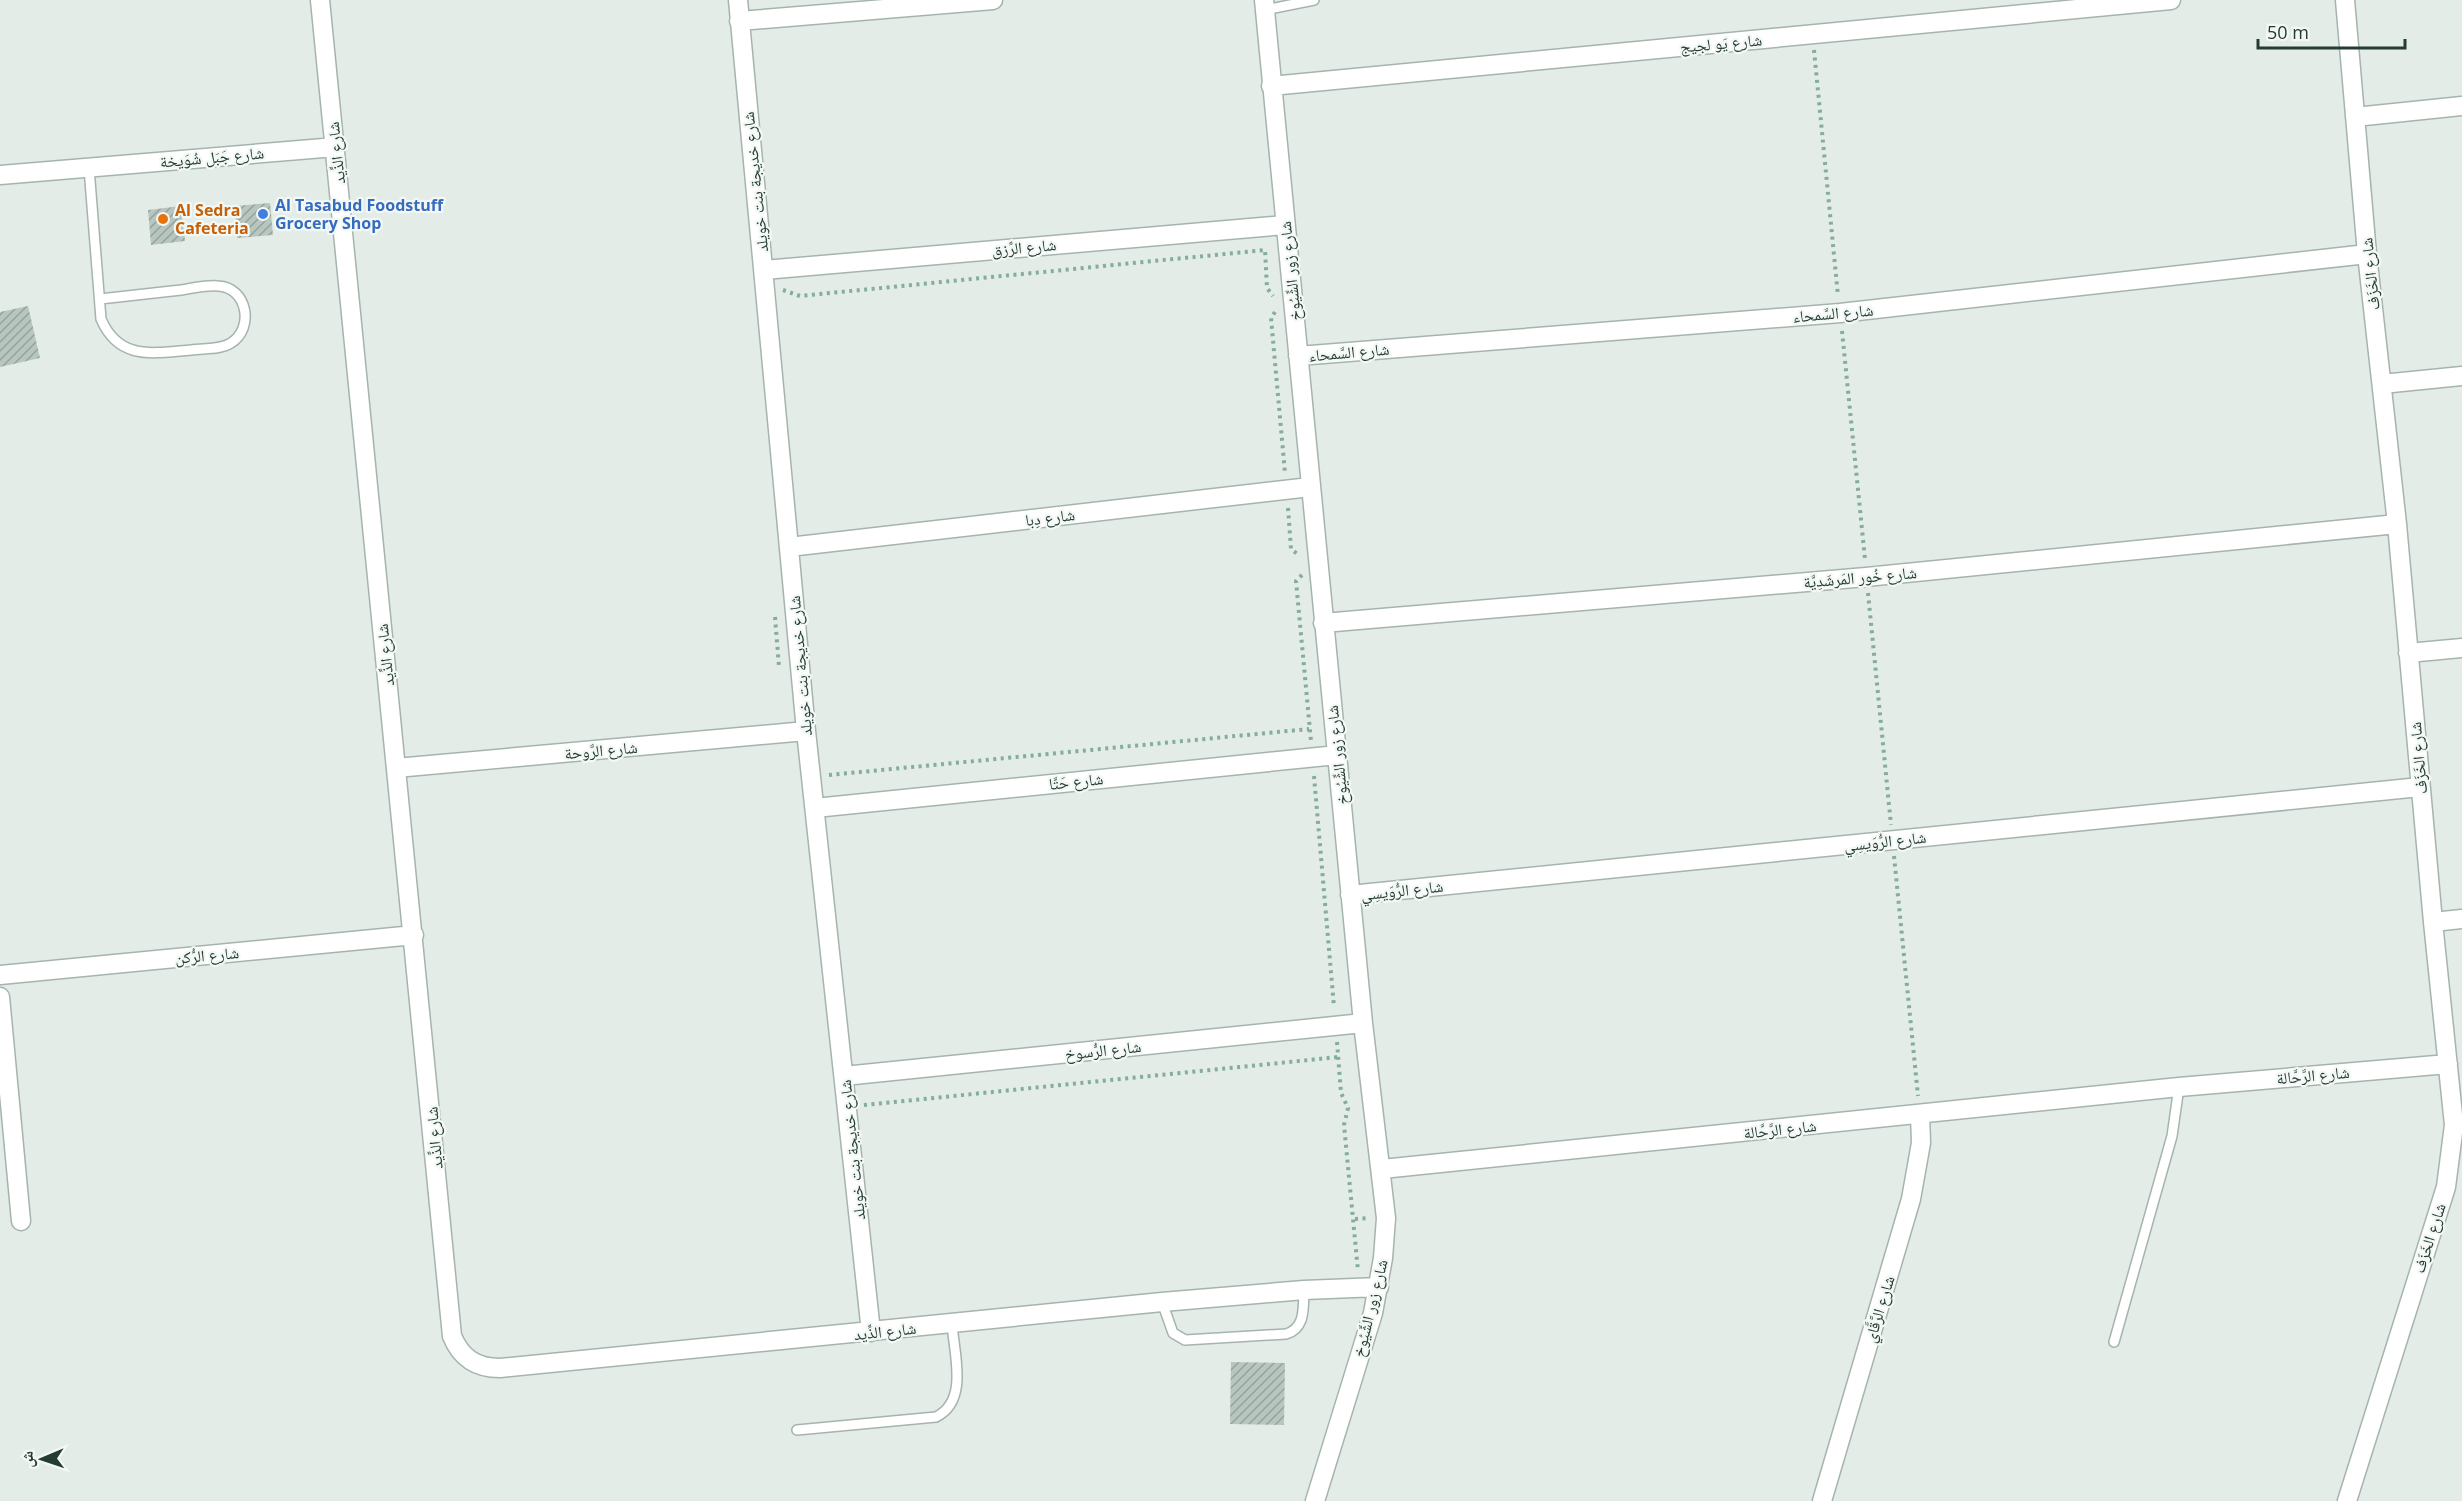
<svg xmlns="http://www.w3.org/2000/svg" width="2462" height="1501" viewBox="0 0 2462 1501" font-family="'Open Sans','Noto Naskh Arabic',sans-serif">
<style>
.building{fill:url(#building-hatch)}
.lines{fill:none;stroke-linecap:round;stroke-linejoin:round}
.lane-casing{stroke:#a6b4ae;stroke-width:12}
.street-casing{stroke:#a6b4ae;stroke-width:21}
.path{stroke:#85ad9e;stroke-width:4;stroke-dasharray:3 4.5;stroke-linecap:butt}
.lane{stroke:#fff;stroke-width:9}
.street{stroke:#fff;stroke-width:18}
.shop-dot{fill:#3f7fe0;stroke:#f3f8f5;stroke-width:2}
.food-dot{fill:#e8710a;stroke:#f3f8f5;stroke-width:2}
.labels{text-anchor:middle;stroke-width:4.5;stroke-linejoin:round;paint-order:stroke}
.street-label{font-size:16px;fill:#243c34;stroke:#f3f8f5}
.shop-label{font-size:16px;font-weight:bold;fill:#366cbe;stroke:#f3f8f5;text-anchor:start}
.food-label{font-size:16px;font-weight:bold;fill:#c56008;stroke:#f3f8f5;text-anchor:start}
</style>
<defs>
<pattern id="building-hatch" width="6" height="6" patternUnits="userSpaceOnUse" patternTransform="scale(1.5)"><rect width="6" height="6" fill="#b8c6c0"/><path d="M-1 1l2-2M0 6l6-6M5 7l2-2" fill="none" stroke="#95a29d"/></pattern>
</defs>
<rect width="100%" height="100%" fill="#e3ece7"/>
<path class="building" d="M270,203L273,235L237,238L235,206Z
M181,206L185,241L151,245L148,210Z
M28,306L40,358L0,367V312Z
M1231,1362L1285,1363L1284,1425L1230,1424Z"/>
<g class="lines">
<g class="lane-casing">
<path id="lane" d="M1265,10L1314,0
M89,168L101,319C119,361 153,353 191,350C204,348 220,350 231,343C255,328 247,287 218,286C206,285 193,288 181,290C154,293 127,296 100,299
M1162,1302L1173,1333L1185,1340L1286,1334C1306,1328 1303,1307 1304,1290
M2114,1342L2172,1136L2179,1087
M797,1430L936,1417C969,1401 954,1354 952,1324"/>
</g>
<g class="street-casing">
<path id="street" d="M320,0L452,1336C461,1358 476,1368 500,1368L1162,1302L1304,1290L1379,1287
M738,0L806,731L871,1332
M1264,0L1363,1023L1386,1218L1383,1258L1373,1313L1315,1501
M2345,0L2367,254L2397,524L2433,922L2454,1125L2446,1187L2347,1501
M739,21L993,0
M1271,86L2171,0
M2355,117L2462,106
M0,175L336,147
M764,270L1285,225
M1298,356L1840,313L2367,254
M2382,384L2462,376
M789,547L1310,487
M1323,623L1866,577L2397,524
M2408,653L2462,648
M396,768L806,731
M815,808L1337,755
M1350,895L2420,787
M2433,922L2462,919
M0,975L414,935
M0,997L21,1221
M844,1076L1363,1023
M1382,1169L2179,1087L2448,1064
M1822,1501L1911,1199L1921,1143L1920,1114"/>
</g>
<path class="path" d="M1814,50L1838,296
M783,290L800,296L1265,250L1267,288L1273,296
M1275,312L1271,318L1285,473
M1842,331L1865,559
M1288,508L1291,549L1300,556
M1302,575L1296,581L1311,741
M1868,593L1891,825
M775,617L779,667L781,666
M829,775L1309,729
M1314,776L1334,1007
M1894,856L1918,1096
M1337,1042L1341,1093L1348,1108L1344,1125L1358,1271
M864,1105L1338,1057
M1355,1219L1369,1218"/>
<use href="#lane" class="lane"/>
<use href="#street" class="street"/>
</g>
<circle class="shop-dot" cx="263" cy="214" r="6"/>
<circle class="food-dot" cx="163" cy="219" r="6"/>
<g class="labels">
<g class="street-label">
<text transform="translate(1721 43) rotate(-5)" y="6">شارع يَو لجيج</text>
<text transform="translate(336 153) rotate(-96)" y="6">شارع الذِّيد</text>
<text transform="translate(212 157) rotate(-5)" y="6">شارع جَبَل شُوَيخة</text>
<text transform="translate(755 182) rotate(-96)" y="6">شارع خديجة بنت خويلد</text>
<text transform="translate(1024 247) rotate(-5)" y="6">شارع الرِّزق</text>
<text transform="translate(1290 271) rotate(-96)" y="6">شارع زور الشِّيُوخ</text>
<text transform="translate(2370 274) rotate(-96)" y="6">شارع الخَزَف</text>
<text transform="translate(1833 313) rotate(-5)" y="6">شارع السَّمحاء</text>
<text transform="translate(1349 352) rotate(-5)" y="6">شارع السَّمحاء</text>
<text transform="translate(1050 517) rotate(-7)" y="6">شارع دِبا</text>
<text transform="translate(1860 577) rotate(-5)" y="6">شارع خُور المَرشَدِيَّة</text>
<text transform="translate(385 655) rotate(-96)" y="6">شارع الذِّيد</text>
<text transform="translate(800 666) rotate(-95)" y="6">شارع خديجة بنت خويلد</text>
<text transform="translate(601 750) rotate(-5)" y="6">شارع الرَّوحة</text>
<text transform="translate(1337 755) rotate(-96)" y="6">شارع زور الشِّيُوخ</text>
<text transform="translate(2418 758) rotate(-95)" y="6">شارع الخَزَف</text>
<text transform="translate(1076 781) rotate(-6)" y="6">شارع حَتَّا</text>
<text transform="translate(1885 841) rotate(-6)" y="6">شارع الرُّوَيسِي</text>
<text transform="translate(1402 890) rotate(-6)" y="6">شارع الرُّوَيسِي</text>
<text transform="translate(207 955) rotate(-5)" y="6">شارع الرُّكن</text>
<text transform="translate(1103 1050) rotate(-6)" y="6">شارع الرُّسوخ</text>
<text transform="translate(2313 1075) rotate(-5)" y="6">شارع الرَّحَّالة</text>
<text transform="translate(1780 1129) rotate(-6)" y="6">شارع الرَّحَّالة</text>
<text transform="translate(434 1138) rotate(-95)" y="6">شارع الذِّيد</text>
<text transform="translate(852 1150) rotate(-96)" y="6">شارع خديجة بنت خويلد</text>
<text transform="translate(2429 1238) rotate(-72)" y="6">شارع الخَزَف</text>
<text transform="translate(1370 1308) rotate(-76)" y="6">شارع زور الشِّيُوخ</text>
<text transform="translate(1879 1309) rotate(-73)" y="6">شارع الرَّقَّاي</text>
<text transform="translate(885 1331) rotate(-6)" y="6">شارع الذِّيد</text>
</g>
<g class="shop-label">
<text x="275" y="211">Al Tasabud Foodstuff<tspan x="275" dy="18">Grocery Shop</tspan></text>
</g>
<g class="food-label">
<text x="175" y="216">Al Sedra<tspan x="175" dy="18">Cafeteria</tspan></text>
</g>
</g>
<g transform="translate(42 1459) rotate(268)" stroke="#f3f8f5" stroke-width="4.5" paint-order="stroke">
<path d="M0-4.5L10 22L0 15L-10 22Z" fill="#243c34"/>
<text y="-9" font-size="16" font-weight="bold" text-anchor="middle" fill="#243c34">ش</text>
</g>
<path d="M2258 39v9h147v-9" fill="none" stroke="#243c34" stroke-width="3"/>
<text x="2267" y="39" font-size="18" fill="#243c34" stroke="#f3f8f5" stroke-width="4.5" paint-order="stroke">50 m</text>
</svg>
